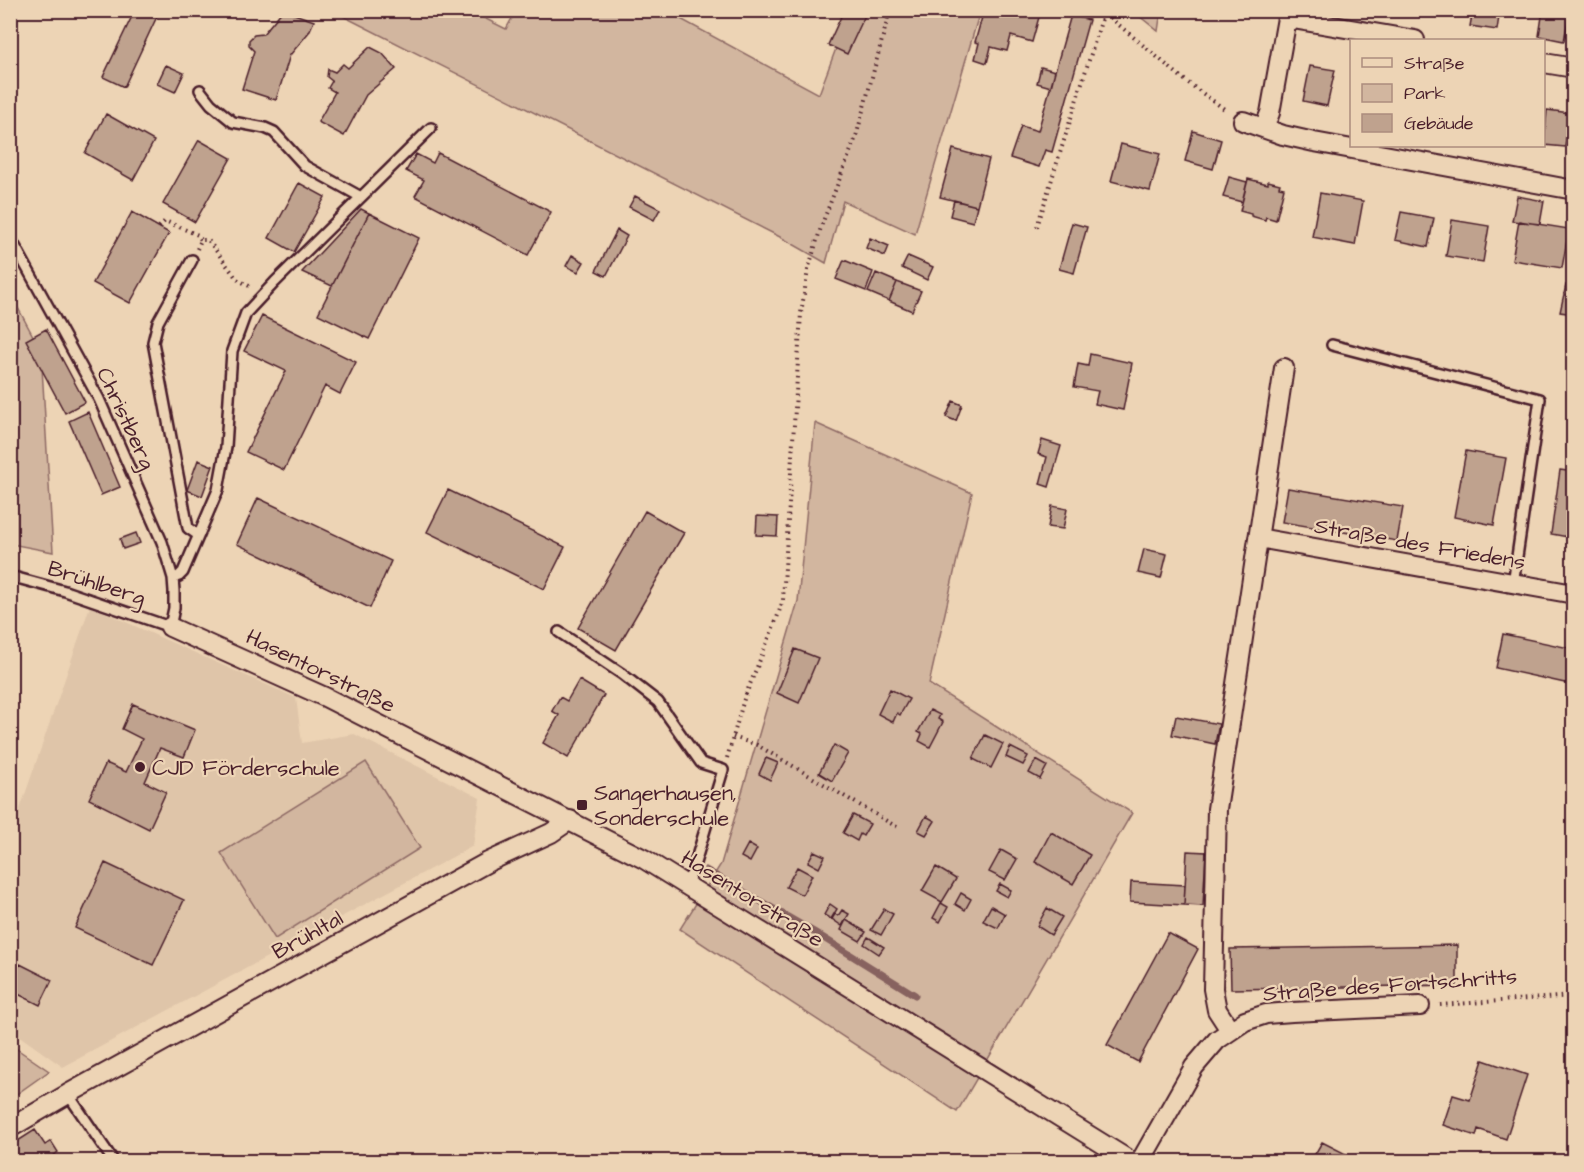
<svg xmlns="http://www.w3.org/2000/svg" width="1584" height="1172" viewBox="0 0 1584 1172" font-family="'Architects Daughter',sans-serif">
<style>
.built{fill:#dfc5a9}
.green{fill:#d2b69f;stroke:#8e6a65;stroke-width:1.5}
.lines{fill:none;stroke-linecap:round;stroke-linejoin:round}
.stream{stroke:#87625f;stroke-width:7}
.building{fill:#bfa28e;stroke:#4a1f2b;stroke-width:1.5}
.service-casing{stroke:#4a1f2b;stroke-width:14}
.minor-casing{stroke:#4a1f2b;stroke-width:22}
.path{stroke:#4a1f2b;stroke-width:4;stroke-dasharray:1.5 4.5;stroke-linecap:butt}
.service{stroke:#edd4b5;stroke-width:9}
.minor{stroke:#edd4b5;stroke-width:18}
.poi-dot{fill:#4a1f2b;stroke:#edd4b5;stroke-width:2}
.labels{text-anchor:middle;stroke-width:4.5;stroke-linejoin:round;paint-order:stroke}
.street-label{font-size:22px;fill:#4a1f2b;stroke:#edd4b5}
.poi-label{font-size:22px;fill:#4a1f2b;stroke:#edd4b5;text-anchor:start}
</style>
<rect width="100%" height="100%" fill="#edd4b5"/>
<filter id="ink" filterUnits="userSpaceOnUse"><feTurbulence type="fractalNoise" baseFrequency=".0167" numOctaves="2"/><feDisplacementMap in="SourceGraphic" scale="12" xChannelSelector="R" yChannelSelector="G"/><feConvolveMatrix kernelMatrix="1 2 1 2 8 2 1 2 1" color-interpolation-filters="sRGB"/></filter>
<g filter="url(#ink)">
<path class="built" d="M90,606L296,698L302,743L354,734L480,798L473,846L63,1067L11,1030L10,838Z"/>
<path class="green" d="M333,11H470L506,29L516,11H666L819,94L850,11H980L915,234L843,201L826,263L784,239Z
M1133,11H1161L1158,31Z
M10,293L41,351L53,552L11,544Z
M815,423L972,493L929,684L1132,813L957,1112L680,929L721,864L798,601Z
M366,762L420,848L275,939L221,853Z
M11,1045L49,1071L11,1098H10Z"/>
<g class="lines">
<path class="stream" d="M706,870L814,932L915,995"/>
</g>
<path class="building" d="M135,10H160L124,87L103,77Z
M283,10L314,21L309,32L290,55L276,100L242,89L254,51L249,46V40L254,35L263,34Z
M844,10L867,11L847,54L828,45Z
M984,10H1041L1032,42L1011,36L1007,51L991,47L987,63L975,59L979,43L975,42Z
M1409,10H1439L1438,17L1409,13Z
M1473,10H1500L1497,30L1470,26Z
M1543,10H1570L1564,41L1539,36Z
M1071,15L1089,20L1052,152L1045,150L1039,167L1010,158L1021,126L1038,131Z
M370,47L382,53L396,69L366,95L344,136L318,122L335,92L328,88L332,81L327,77L328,69L335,72L343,64L348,68Z
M166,65L184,73L175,92L157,84Z
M1310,66L1335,70L1327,106L1303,101Z
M1041,67L1055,71L1051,87L1037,83Z
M1547,110L1570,113L1565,147L1544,145Z
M106,114L154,141L133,180L85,153Z
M1193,131L1221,140L1213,169L1185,161Z
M199,140L231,158L195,222L163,204Z
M1121,144L1160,154L1150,191L1111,181Z
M953,149L989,159L977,206L940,197Z
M438,153L551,212L528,255L415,196L424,180L406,171L416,154L433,163Z
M1229,177L1247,182L1242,202L1223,197Z
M1248,179L1268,184V181L1280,184L1279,187L1284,188L1276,220L1266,217L1265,220L1251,216V214L1240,211Z
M299,183L325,197L294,252L269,238Z
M1320,193L1363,201L1355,245L1312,237Z
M635,196L660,209L654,220L629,207Z
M1517,196L1544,201L1540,224L1512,221Z
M954,200L977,206L973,222L950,216Z
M361,209L369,213L332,286L302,272Z
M132,212L169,233L130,303L93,283Z
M1401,212L1434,218L1428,247L1395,240Z
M369,213L419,238L369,339L318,314Z
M1452,220L1489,226L1483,262L1446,256Z
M1519,221L1569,229L1562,268L1512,260Z
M1072,223L1087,227L1074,273L1059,269Z
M617,230L627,236L606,276L596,271Z
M870,238L889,246L885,256L866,248Z
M572,255L584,262L578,272L566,266Z
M908,256L933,267L927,280L902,268Z
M844,260L873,272L866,291L836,279Z
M876,273L897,282L889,301L868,292Z
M897,282L921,291L912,311L889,301Z
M1566,285L1574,287V314L1560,312Z
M262,316L356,362L340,394L325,386L284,470L246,452L286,371L244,351Z
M46,329L85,402L65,413L26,340Z
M1090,354L1132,363L1123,410L1095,404L1098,391L1074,387L1078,364L1088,366Z
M953,401L962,405L956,421L946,417Z
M88,412L120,487L101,495L69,421Z
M1042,440L1061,446L1049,487L1040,484L1047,457L1038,454Z
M1466,451L1506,458L1494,525L1454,517Z
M198,460L213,466L202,496L187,490Z
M1560,470L1574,472V538L1551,534Z
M1288,488L1403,507L1397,541L1282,522Z
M448,490L565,547L544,589L427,532Z
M258,498L391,561L370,608L237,544Z
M1052,506L1067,509L1063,529L1048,527Z
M645,511L684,533L616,650L578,628Z
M757,516L778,517L777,536L756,535Z
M136,533L140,543L123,549L120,539Z
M1144,549L1167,554L1161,578L1138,573Z
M1503,634L1574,649V685L1496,668Z
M795,649L818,658L799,703L777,693Z
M579,680L604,695L568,758L543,743L559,715L552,711L560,697L567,701Z
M890,689L909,699L900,715L897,713L893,722L878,714Z
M133,704L195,730L184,757L160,748L145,782L166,792L149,829L89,799L106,763L126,772L142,739L122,729Z
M930,710L940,715L938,719L943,722L930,747L919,741L922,734L918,732Z
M1176,716L1219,724L1215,744L1172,735Z
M985,735L1003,744L991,768L973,759Z
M834,745L848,753L832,781L819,773Z
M1010,747L1028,756L1023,765L1006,757Z
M766,758L778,763L770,780L759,774Z
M1036,760L1047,766L1040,779L1029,773Z
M853,815L870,824L863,836L860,834L857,841L843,833Z
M926,816L935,821L926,835L918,831Z
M1051,832L1090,855L1073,884L1035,862Z
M748,844L757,849L750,862L741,857Z
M1001,850L1017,859L1005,880L989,872Z
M814,851L825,856L819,868L808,862Z
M1187,851L1206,852L1203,906L1184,905Z
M105,863L184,900L153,965L75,928Z
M797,867L812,875L802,895L786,887Z
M936,867L956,879L942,902L922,891Z
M1131,882L1185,885L1184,905L1130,902Z
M1000,884L1011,890L1007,897L996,891Z
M961,893L971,899L965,910L955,904Z
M941,903L948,907L940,922L933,918Z
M830,904L837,909L831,919L824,915Z
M991,906L1005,914L998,928L983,921Z
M1047,908L1062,917L1051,935L1037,926Z
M884,909L893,914L881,935L871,930Z
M842,910L849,914L842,926L832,919L835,914L838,916Z
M846,920L866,932L860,941L841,930Z
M1168,933L1198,949L1138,1062L1107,1045Z
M868,937L884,947L879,954L864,944Z
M1457,945V985L1231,989L1230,949Z
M20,964L52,980L40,1005L10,990V982Z
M1483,1060L1527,1075L1506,1139L1478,1129L1476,1136L1443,1125L1453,1095L1470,1100Z
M35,1130L45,1145L51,1141L58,1152L52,1157L55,1162H10V1146Z
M1322,1142L1346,1154L1343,1162L1311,1161Z"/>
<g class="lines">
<g class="service-casing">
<path id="service" d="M200,90L211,104L233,122L265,128L274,132L305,166L361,197
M10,237L99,399L162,542L173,578L174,591V608L170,627L65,591L10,576
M192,260L158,322L153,342L188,528L198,535
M1332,345L1540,399L1513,584
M173,578L179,576L183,572L218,490L226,447L232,351L246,313L275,282L431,128
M559,632L622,674L658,702L701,763L723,770L692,873L686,883
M68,1094L114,1162"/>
</g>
<g class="minor-casing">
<path id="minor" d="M1544,63L1574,68
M1243,121L1283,135L1314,142L1574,190
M1264,128L1270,113L1287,18L1415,40
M1258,538L1574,594
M170,627L325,697L644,859L1132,1162
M1230,1030L1217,1010L1213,989L1217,809L1284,368
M10,1128L68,1094L488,862L551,833L570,820
M1140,1162L1194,1067L1217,1040L1245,1021L1266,1014L1292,1012L1420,1006"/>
</g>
<path class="path" d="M1101,10L1187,82L1227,111
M159,227L165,221L198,235L201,240
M1037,227L1104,12
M197,249L201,240H208L237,279L251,287
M733,737L757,745L897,827
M727,758L744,699L777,618L783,600L801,313L808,270L822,224L856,137L890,10
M1440,1005L1574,996"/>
<use href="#service" class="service"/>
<use href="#minor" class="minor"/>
</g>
</g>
<g class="poi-dot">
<circle cx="140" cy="767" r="6"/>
<rect x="576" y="799" width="12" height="12" rx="3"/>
</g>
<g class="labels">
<g class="street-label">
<text transform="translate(127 418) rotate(65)" y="8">Christberg</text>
<text transform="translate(1420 543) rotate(10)" y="8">Straße des Friedens</text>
<text transform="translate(97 582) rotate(18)" y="8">Brühlberg</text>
<text transform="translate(321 670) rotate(26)" y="8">Hasentorstraße</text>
<text transform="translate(753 898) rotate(32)" y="8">Hasentorstraße</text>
<text transform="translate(307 934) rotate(-29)" y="8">Brühltal</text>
<text transform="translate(1390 984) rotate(-4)" y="8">Straße des Fortschritts</text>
</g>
<g class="poi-label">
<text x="152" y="775">CJD Förderschule</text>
<text x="594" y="800">Sangerhausen,<tspan x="594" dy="25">Sonderschule</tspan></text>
</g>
</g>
<rect width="1584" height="1172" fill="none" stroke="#edd4b5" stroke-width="36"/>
<rect x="18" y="18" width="1548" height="1136" fill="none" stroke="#4a1f2b" stroke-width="2" filter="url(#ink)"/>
<rect x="1350" y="39" width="195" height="108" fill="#edd4b5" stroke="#ac8c7e" stroke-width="1.5"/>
<rect x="1362" y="58" width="30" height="9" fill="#edd4b5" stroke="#ac8c7e" stroke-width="1.5"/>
<text x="1404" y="69" font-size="18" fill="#4a1f2b">Straße</text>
<rect x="1362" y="84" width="30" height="18" fill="#d2b69f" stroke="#ac8c7e" stroke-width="1.5"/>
<text x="1404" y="99" font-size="18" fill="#4a1f2b">Park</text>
<rect x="1362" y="114" width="30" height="18" fill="#bfa28e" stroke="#ac8c7e" stroke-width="1.5"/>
<text x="1404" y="129" font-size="18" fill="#4a1f2b">Gebäude</text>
</svg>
